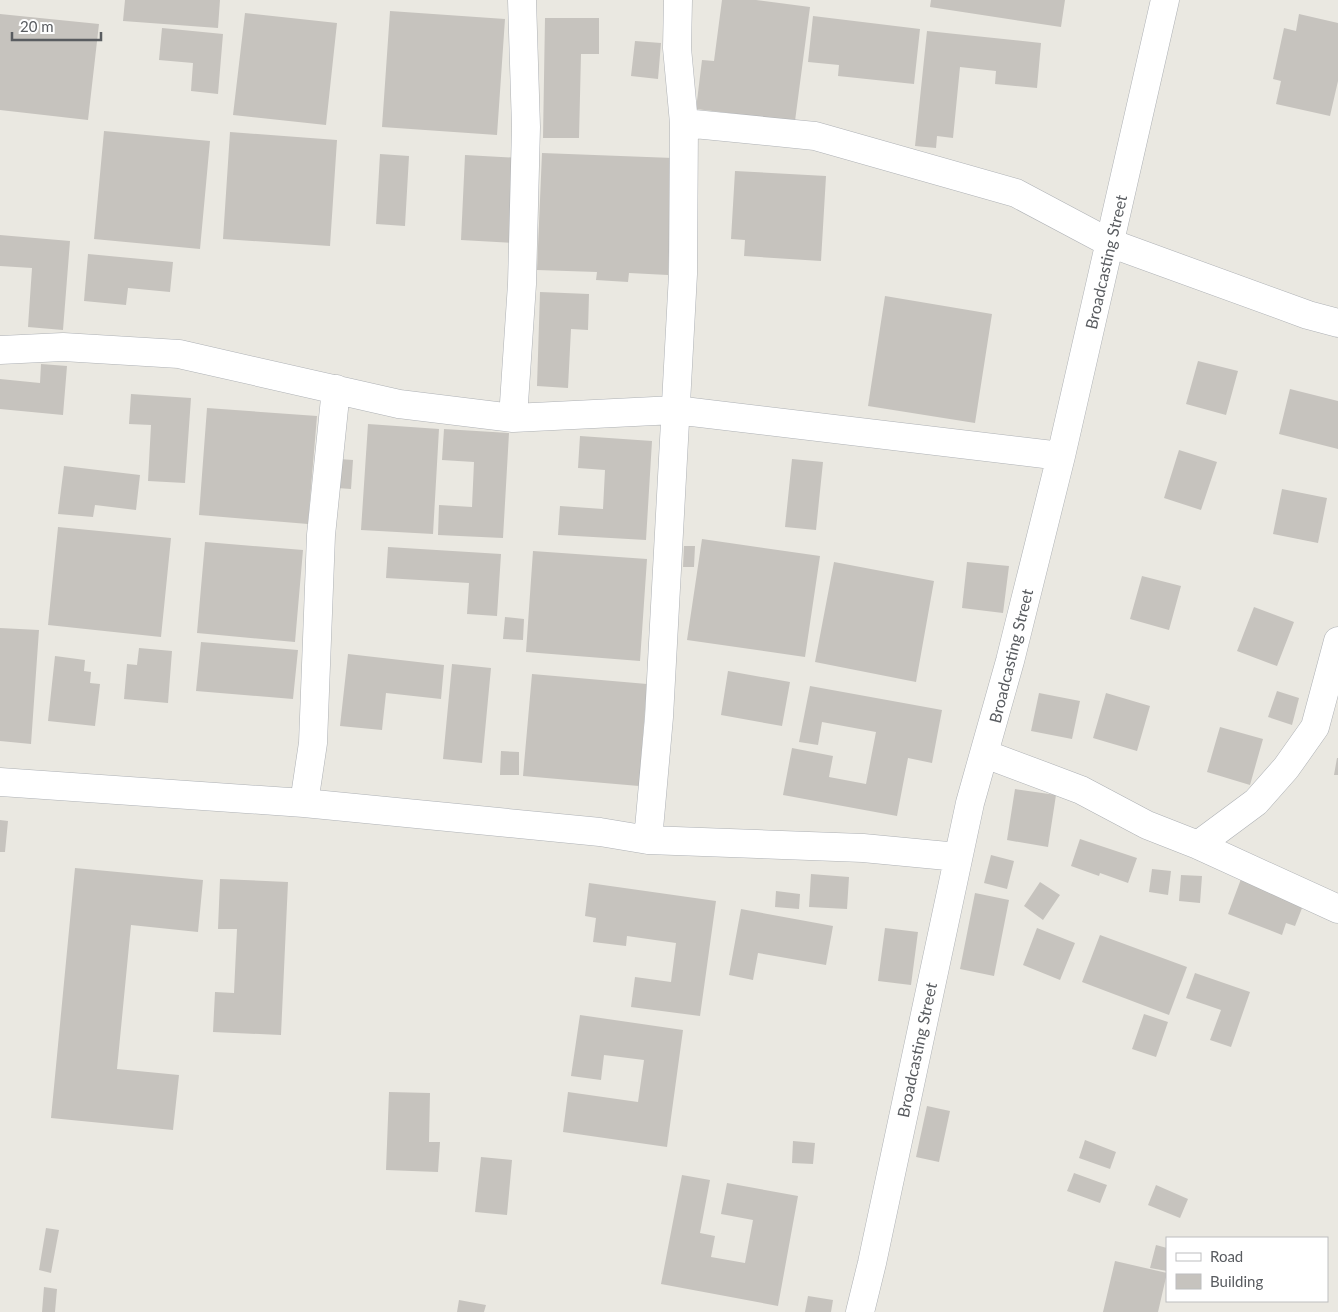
<svg xmlns="http://www.w3.org/2000/svg" width="1338" height="1312" viewBox="0 0 1338 1312" font-family="Lato,sans-serif">
<style>
.building{fill:#c6c3be}
.lines{fill:none;stroke-linecap:round;stroke-linejoin:round}
.street-casing{stroke:#aeb1b5;stroke-width:29}
.street{stroke:#fff;stroke-width:28}
.labels{text-anchor:middle;stroke-width:5;stroke-linejoin:round;paint-order:stroke}
.street-label{font-size:16px;fill:#595c60;stroke:#fff}
</style>
<rect width="100%" height="100%" fill="#eae8e1"/>
<path class="building" d="M125,0H220L218,28L123,21Z
M722,0H756L810,7L795,121L696,109L702,60L714,61Z
M931,0H1065L1061,27L930,7Z
M390,11L505,19L497,135L382,127Z
M245,13L337,23L326,125L233,115Z
M0,14L99,24L88,120L0,110Z
M1299,14L1338,23V81L1330,116L1276,104L1281,81L1273,79L1284,28L1296,31Z
M813,16L920,29L914,84L838,76L839,65L808,62Z
M545,18H599V54H581L579,138H543Z
M162,28L223,34L218,94L191,91L193,63L159,60Z
M927,31L1041,43L1037,88L995,84L996,71L960,67L953,138L937,136L936,148L915,146Z
M635,41L661,43L658,79L631,76Z
M104,131L210,141L200,249L94,239Z
M230,132L337,140L330,246L223,239Z
M542,153L673,158L668,275L629,273L628,282L596,280L597,272L537,270Z
M380,154L409,156L405,226L376,224Z
M465,155L520,158L516,243L461,240Z
M735,171L826,176L821,261L744,256L745,240L731,239Z
M0,235L70,241L63,330L28,327L32,268L0,266Z
M88,254L173,262L170,292L128,288L126,305L84,301Z
M540,292L589,294L588,330L571,329L568,388L537,386Z
M885,296L992,314L975,423L868,406Z
M1198,361L1238,371L1226,415L1186,404Z
M41,364L67,366L63,415L0,409V379L40,383Z
M1290,389L1338,401V449L1279,434Z
M131,394L191,398L185,483L148,481L151,425L129,424Z
M207,408L317,416L308,524L199,515Z
M368,424L439,429L433,534L361,530Z
M444,429L509,433L503,538L438,535L439,505L472,507L474,462L442,460Z
M580,436L652,441L646,540L558,535L560,506L603,509L605,470L578,468Z
M1179,450L1217,462L1201,510L1164,498Z
M339,459L353,460L351,489L337,488Z
M792,459L823,462L816,530L785,527Z
M64,466L140,475L136,510L95,505L93,517L58,514Z
M1282,489L1327,498L1318,543L1273,534Z
M58,527L171,538L161,637L48,625Z
M702,539L820,556L805,657L687,640Z
M205,542L303,550L295,642L197,633Z
M684,546H695L694,567H683Z
M388,547L501,554L497,616L467,614L469,583L386,578Z
M533,551L647,559L640,661L526,652Z
M834,562L934,581L916,682L815,662Z
M967,562L1009,566L1003,613L962,608Z
M1142,576L1181,586L1169,630L1130,619Z
M1254,607L1294,622L1277,666L1237,651Z
M505,617L524,619L523,640L503,639Z
M0,628L39,630L31,744L0,741Z
M201,642L298,650L293,699L196,691Z
M139,648L172,651L168,703L124,699L127,664L137,665Z
M348,654L444,665L441,699L386,693L382,730L340,726Z
M55,656L85,660L84,671L91,672L90,683L100,684L95,726L48,721Z
M452,664L491,668L482,763L443,759Z
M728,671L790,682L782,726L721,715Z
M532,674L647,684L639,786L523,776Z
M810,686L942,710L932,763L908,758L897,816L783,795L792,748L833,756L829,777L866,784L876,732L822,722L818,745L799,742Z
M1277,691L1299,698L1292,725L1268,717Z
M1039,693L1080,701L1072,739L1031,731Z
M1106,693L1150,706L1137,751L1093,738Z
M1220,727L1263,739L1250,785L1207,772Z
M501,751L519,752V775H500Z
M1337,758H1338V775H1334Z
M1015,789L1056,795L1048,847L1007,840Z
M0,820L8,821L5,852H0Z
M1080,839L1137,858L1128,883L1100,873L1099,876L1071,866Z
M991,855L1014,861L1007,889L984,883Z
M75,868L203,880L198,932L131,925L117,1069L179,1075L173,1130L51,1118Z
M1152,869L1171,871L1168,895L1149,892Z
M811,874L849,877L847,909L809,907Z
M1181,875L1202,876L1200,903L1179,901Z
M220,879L288,882L281,1035L213,1032L215,992L234,993L237,929H218Z
M1241,879L1304,903L1295,926L1286,923L1282,935L1228,914Z
M1040,882L1060,895L1043,920L1024,906Z
M589,883L716,901L700,1016L631,1007L635,977L671,982L676,943L627,936L626,946L593,942L596,918L585,916Z
M776,891L800,894L799,909L775,907Z
M975,893L1009,900L994,976L960,969Z
M741,909L833,926L826,965L758,953L753,980L729,975Z
M885,928L918,932L911,985L878,981Z
M1037,928L1075,943L1060,980L1023,965Z
M1100,935L1187,967L1169,1015L1082,982Z
M1195,973L1250,992L1231,1047L1210,1040L1221,1010L1186,998Z
M1144,1014L1168,1022L1156,1057L1132,1049Z
M580,1015L683,1030L667,1147L563,1132L568,1092L638,1102L644,1060L604,1055L601,1080L571,1076Z
M389,1092L430,1093L429,1142H440L438,1172L386,1170Z
M927,1106L950,1111L939,1162L916,1157Z
M1085,1140L1116,1152L1110,1169L1079,1158Z
M793,1141L815,1143L813,1164L792,1163Z
M481,1157L512,1160L507,1215L475,1212Z
M1074,1173L1107,1185L1100,1203L1067,1191Z
M682,1175L710,1180L700,1233L715,1236L711,1257L745,1263L753,1220L721,1214L727,1183L798,1196L778,1306L661,1284Z
M1156,1185L1188,1199L1180,1218L1148,1205Z
M46,1228L59,1230L51,1273L39,1270Z
M1156,1245L1167,1248V1271L1150,1268Z
M1115,1261L1167,1273L1158,1312H1103Z
M44,1287L57,1289L55,1312H42Z
M808,1296L833,1300L831,1312H805Z
M459,1300L486,1305L484,1312H457Z"/>
<g class="lines">
<g class="street-casing">
<path id="street" d="M684,123L815,136L1016,193L1110,243L1308,315L1338,323
M0,350L63,347L179,354L399,404L513,418L675,410L1061,456
M513,418L522,284L526,127L522,0
M985,754L1081,790L1147,825L1198,845L1338,909
M0,782L304,803L600,832L648,840L863,848L958,857
M304,803L313,743L321,535L336,389
M648,840L659,717L683,274L684,123L677,48L678,0
M1198,845L1256,802L1286,768L1315,727L1338,641
M860,1312L872,1263L970,803L1010,661L1061,456L1165,0"/>
</g>
<use href="#street" class="street"/>
</g>
<g class="labels">
<g class="street-label">
<text transform="translate(1106 262) rotate(-77)" y="6">Broadcasting Street</text>
<text transform="translate(1011 656) rotate(-76)" y="6">Broadcasting Street</text>
<text transform="translate(917 1050) rotate(-78)" y="6">Broadcasting Street</text>
</g>
</g>
<rect x="1166" y="1237" width="162" height="65" fill="#ffffff" stroke="#bdbebf"/>
<rect x="1176" y="1253" width="25" height="8" fill="#ffffff" stroke="#bdbebf"/>
<text x="1210" y="1262" font-size="15" fill="#595c60">Road</text>
<rect x="1176" y="1274" width="25" height="15" fill="#c6c3be" stroke="#bdbebf"/>
<text x="1210" y="1287" font-size="15" fill="#595c60">Building</text>
<path d="M12 32v8h89v-8" fill="none" stroke="#595c60" stroke-width="2.5"/>
<text x="20" y="32" font-size="15" fill="#595c60" stroke="#ffffff" stroke-width="4" paint-order="stroke">20 m</text>
</svg>
